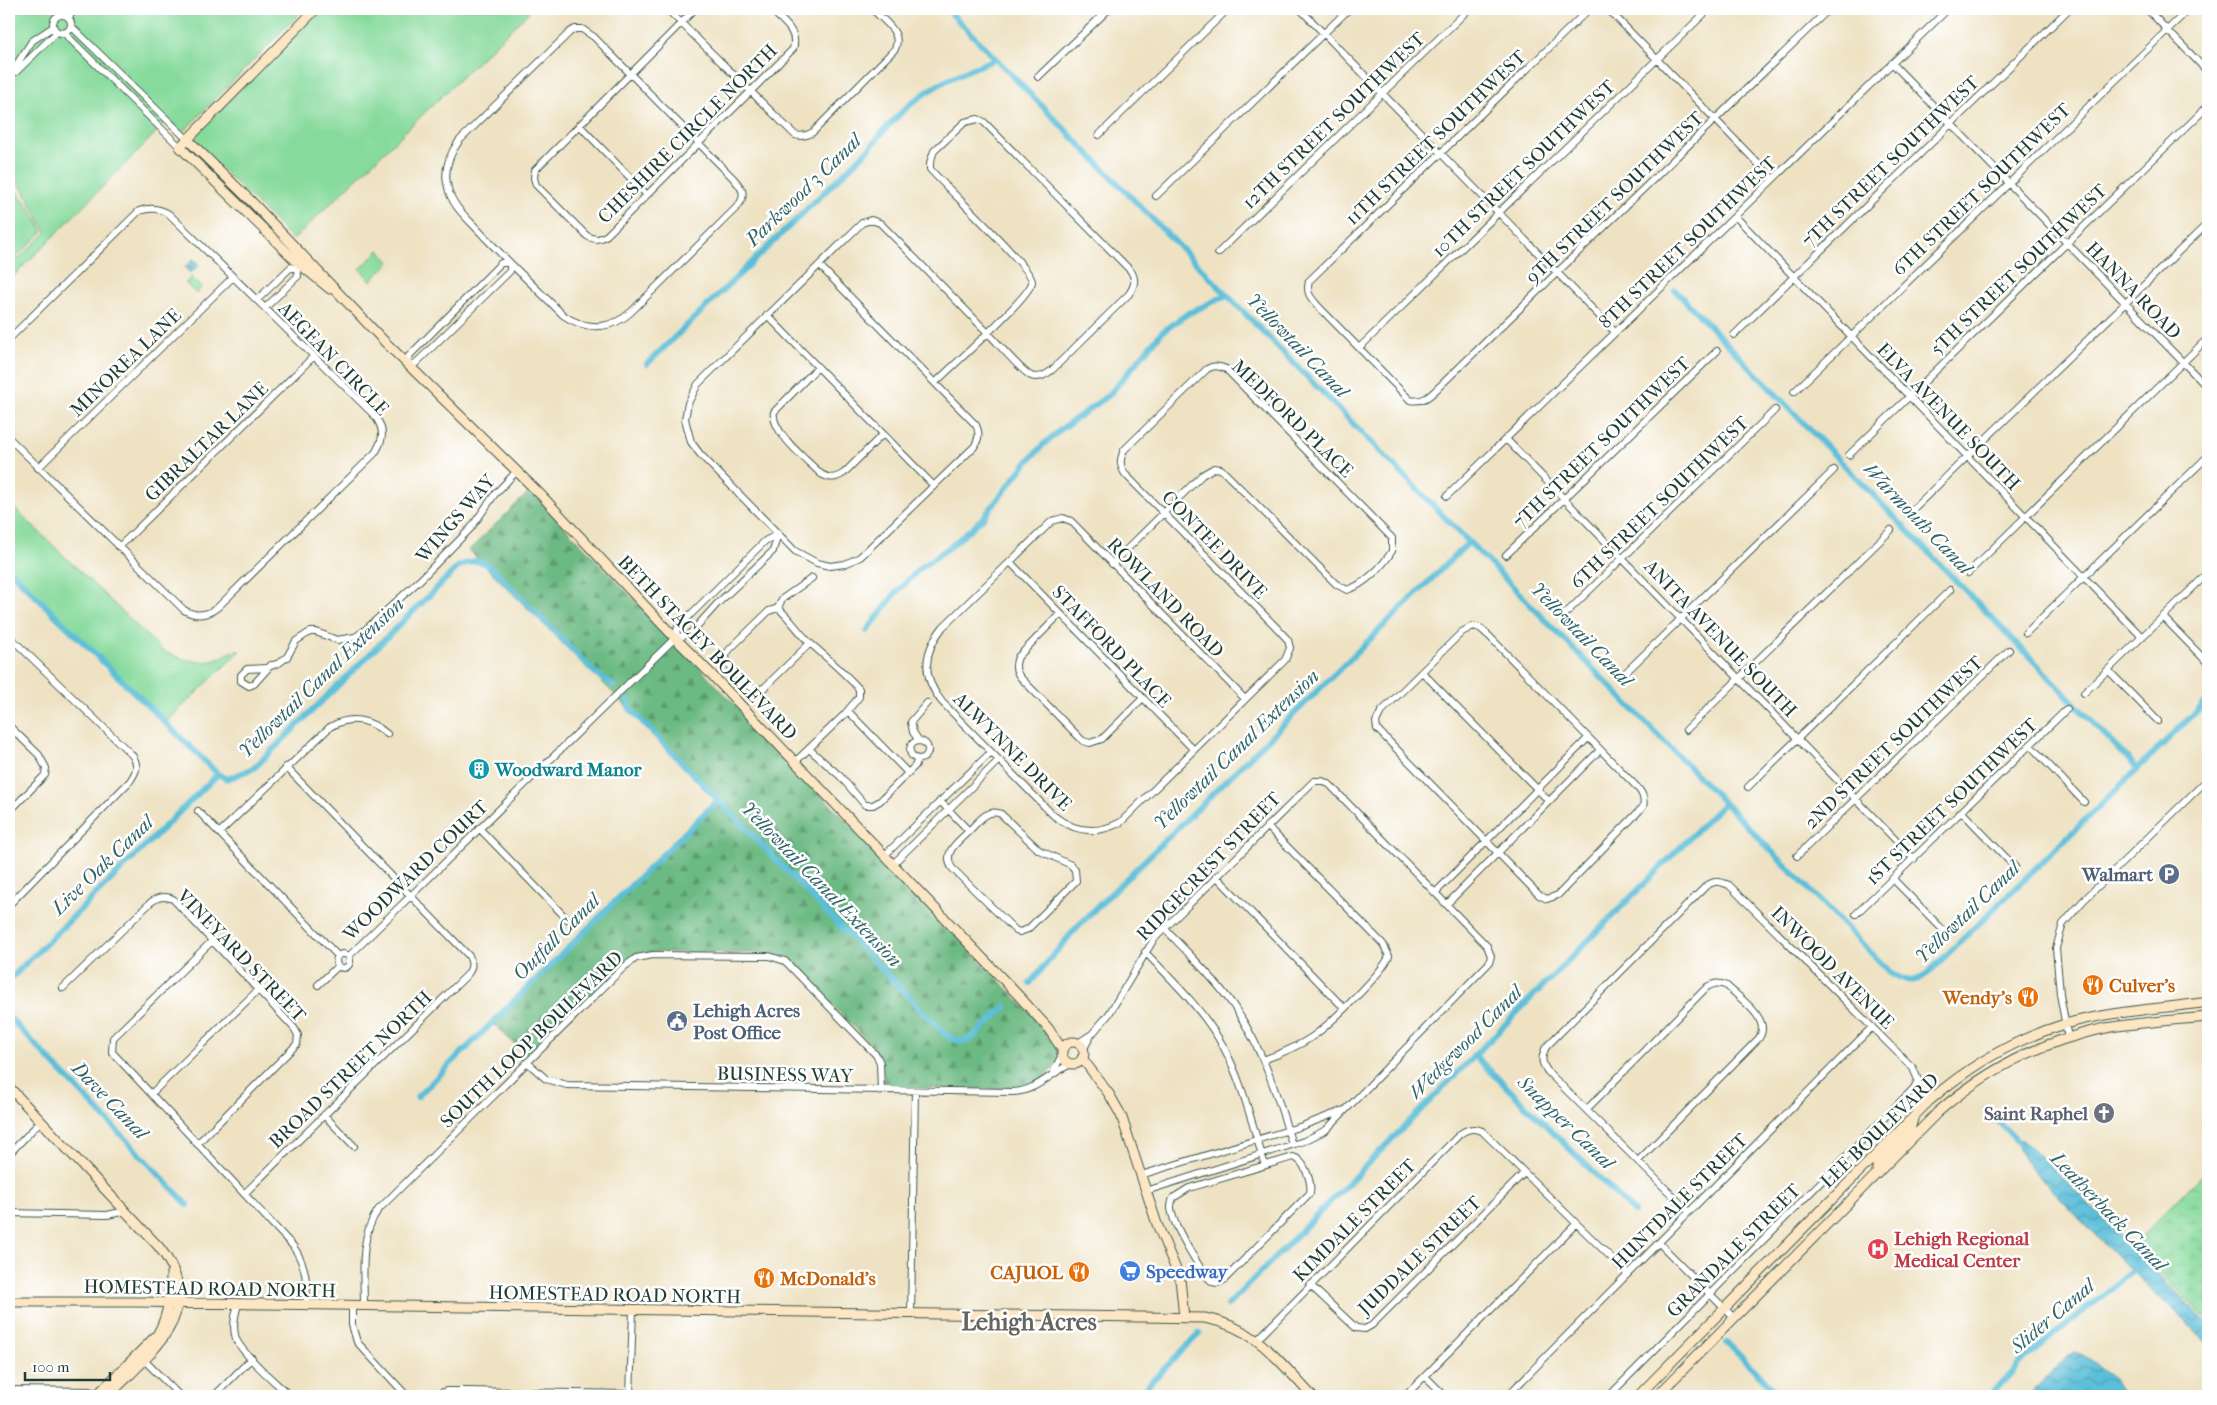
<svg xmlns="http://www.w3.org/2000/svg" width="2217" height="1405" viewBox="0 0 2217 1405" font-family="'IM FELL French Canon',serif">
<style>
.grass{fill:#86da9b;stroke:#528c68}
.forest{fill:url(#forest-firs);stroke:#467c5c}
.wetland{fill:url(#wetland-marsh);stroke:#528c68}
.park{fill:url(#park-tufts);stroke:#528c68}
.water{fill:url(#water-waves);stroke:#3d7e86}
.lines{fill:none;stroke-linecap:round;stroke-linejoin:round}
.canal{stroke:#5bbfd9;stroke-width:6}
.street-casing{stroke:#3e5649;stroke-width:8}
.secondary-casing{stroke:#3e5649;stroke-width:11}
.street{stroke:#fff;stroke-width:6}
.secondary{stroke:#fce6c4;stroke-width:9}
.labels{text-anchor:middle;stroke-width:5;stroke-linejoin:round;paint-order:stroke}
.street-label{font-size:19px;fill:#1f3d34;stroke:#fff}
.culture-label{font-size:19px;font-weight:bold;fill:#0d838f;stroke:#fff;text-anchor:start}
.service-label{font-size:19px;font-weight:bold;fill:#4e5e75;stroke:#fff;text-anchor:end}
.food-label{font-size:19px;font-weight:bold;fill:#c56008;stroke:#fff;text-anchor:start}
.worship-label{font-size:19px;font-weight:bold;fill:#5b616d;stroke:#fff;text-anchor:end}
.health-label{font-size:19px;font-weight:bold;fill:#be3a42;stroke:#fff;text-anchor:start}
.shop-label{font-size:19px;font-weight:bold;fill:#366cbe;stroke:#fff;text-anchor:start}
.water-label{font-size:20px;font-style:italic;fill:#316466;stroke:#fff}
.district-label{font-size:24px;font-weight:bold;fill:#65645d;stroke:#fff}
</style>
<defs>
<pattern id="forest-firs" width="22" height="20" patternUnits="userSpaceOnUse" patternTransform="scale(1.25)"><rect width="22" height="20" fill="#6cba83"/><path d="M5 1l3.5 6h-7zM16 11l3.5 6h-7z" fill="#58986c"/></pattern>
<pattern id="wetland-marsh" width="20" height="14" patternUnits="userSpaceOnUse" patternTransform="scale(1.25)"><rect width="20" height="14" fill="#86da9b"/><path d="M1 5h8M5 5V1M11 12h8M15 12V8" fill="none" stroke="#73bc86"/></pattern>
<pattern id="park-tufts" width="24" height="20" patternUnits="userSpaceOnUse" patternTransform="scale(1.25)"><rect width="24" height="20" fill="#86da9b"/><path d="M3 7l-1-3M5 7V3M7 7l1-3M15 17l-1-3M17 17v-4M19 17l1-3" fill="none" stroke="#73bc86"/></pattern>
<pattern id="water-waves" width="16" height="10" patternUnits="userSpaceOnUse" patternTransform="scale(1.25)"><rect width="16" height="10" fill="#5bbfd9"/><path d="M0 5q4-4 8 0t8 0" fill="none" stroke="#4b9cb1"/></pattern>
</defs>
<rect width="100%" height="100%" fill="#fff"/>
<filter id="ink" filterUnits="userSpaceOnUse"><feTurbulence type="fractalNoise" baseFrequency=".02" numOctaves="2"/><feDisplacementMap in="SourceGraphic" scale="10" xChannelSelector="R" yChannelSelector="G"/><feConvolveMatrix kernelMatrix="1 2 1 2 8 2 1 2 1" color-interpolation-filters="sRGB"/></filter>
<filter id="wash" filterUnits="userSpaceOnUse"><feTurbulence type="fractalNoise" baseFrequency=".0096" numOctaves="4" result="noise"/><feDisplacementMap in="SourceGraphic" scale="20" xChannelSelector="R" yChannelSelector="G"/><feGaussianBlur stdDeviation="1.12" result="paint"/><feColorMatrix in="noise" values="0 0 0 0 0 0 0 0 0 0 0 0 0 0 0 0 0 1.4 0 .05"/><feComposite in="paint" operator="in"/></filter>
<g filter="url(#wash)">
<rect width="100%" height="100%" fill="#eee2c3"/>
<path class="grass" d="M9,9H304L182,133L167,119L152,137L9,281V268L46,232L25,193L9,171Z
M320,9H532L293,240L192,139Z
M9,183L28,205L43,231L9,264Z
M379,250L390,262L371,281L360,269Z
M9,503L163,651C179,658 201,666 218,659C227,655 229,651 240,651L164,724L9,573Z"/>
<path class="forest" d="M530,491L1044,1027L1059,1050L1061,1060L1040,1081L1020,1089L884,1088L883,1063L874,1048L792,963L778,955L769,953L653,952L635,956L528,1057L493,1023L718,803L617,697L469,550Z"/>
<path class="wetland" d="M2208,1169V1321L2133,1245Z"/>
<path class="park" d="M192,277L202,287L196,294L185,283Z"/>
<path class="water" d="M194,259L199,265L190,273L185,267Z
M2021,1139L2048,1163L2208,1324V1344L2089,1229L2032,1169L2024,1159L2018,1146Z
M2075,1352C2093,1357 2116,1380 2123,1396H2028L2068,1355Z"/>
<g class="lines">
<path class="canal" d="M947,9L1891,973C1905,981 1913,985 1927,974L2208,700
M1922,9L1928,15
M1675,290L2138,769
M647,364L870,148C908,98 938,81 996,59
M9,570L218,774L227,779L254,768L458,567C472,560 479,558 492,568L594,672L613,685
M867,631L895,594L919,569L950,547L983,518L1024,466L1043,445L1060,430L1109,395L1162,332L1187,314L1227,295
M628,700L630,709L945,1034C954,1040 959,1043 970,1040L1006,1006
M9,980L218,774
M1030,983L1077,927L1469,542
M9,1017L188,1205
M1474,1055L1634,1212
M417,1097L718,800
M1986,1109L2024,1148
M1228,1305L1724,803
M1727,1343L1781,1396
M1137,1396L1200,1333
M1990,1396L2024,1359L2139,1266"/>
</g>
</g>
<g filter="url(#ink)">
<g class="lines">
<g class="street-casing">
<path id="street" d="M667,9L795,135C802,137 807,136 813,132L895,49C903,32 883,20 872,9
M695,9L535,170L534,178L536,185L587,236C595,240 599,240 607,235L793,49C799,31 782,21 770,9
M1300,9L1615,332
M1589,9L1309,281C1306,293 1310,297 1318,306L1410,400C1424,403 1431,395 1440,386L1829,9
M1608,9L1773,179
M2147,9L2208,72
M53 24a9 9 0 1 1 18 0a9 9 0 1 1-18 0Z
M68,17L76,9
M71,26L187,139
M575,29H582L594,37L733,178C742,188 747,194 738,206L632,311C612,330 586,331 563,315C535,287 506,260 479,231C467,218 452,206 448,188C443,171 449,155 459,141L570,32Z
M64,33L180,147
M1892,63L2208,388
M16,72L57,32
M9,76L32,41L53,27
M1038,77L1109,9
M579,125L647,195
M1099,135L1228,9
M1156,196L1349,9
M1735,216L2142,637
M1218,253L1469,9
M501,263H510V271L415,364H409L408,357Z
M819,265L976,425C980,433 979,439 974,447L860,557L845,564L830,566L817,563L795,551L700,454L691,442L685,419L688,403L698,384L862,223L871,220L880,223C916,259 952,296 988,333C998,343 1019,369 1031,376C1039,379 1046,375 1052,370L1129,294C1135,285 1136,280 1131,271L984,122L978,119L965,122L934,151L930,163V169C944,186 1034,269 1032,282C1031,296 950,368 935,383
M257,300L291,267L297,269L301,265
M265,308L298,276L297,269
M767,315L934,486
M1734,335L2069,9
M9,339L139,211C151,207 160,208 170,215L374,415C385,429 384,439 375,453L218,607C207,616 196,617 184,610L9,438
M1359,348L1709,9
M818,367L774,412C770,431 808,461 821,474C830,479 835,479 844,473L883,434
M1794,392L2189,9
M1506,439L1914,859
M1849,455L2208,106
M38,468L233,277
M1447,496L1948,9
M1908,514L2208,223
M119,547L314,356
M1506,555L1717,351
M1010,562L1194,750
M1112,564L1202,475L1214,468L1221,469L1336,584L1347,590C1364,585 1383,566 1392,551V538L1226,369C1219,366 1214,365 1207,369L1124,450C1120,460 1119,464 1125,474L1276,627L1288,640L1290,648L1285,660L1121,822C1097,835 1074,832 1053,815L942,702C921,676 923,652 943,627L1052,521L1063,518L1071,521L1245,699
M1968,573L2208,338
M778,608L782,599L812,578
M1060,614L1018,657C1015,665 1015,670 1020,677L1073,731L1083,741L1090,743L1102,739L1142,699
M1564,615L1775,410
M2163,617L2208,663
M1473,626L1480,628L1489,636L1631,781C1639,789 1646,795 1643,807L1558,895L1547,899L1539,895L1377,729L1376,722L1381,712L1462,632Z
M2026,633L2208,456
M9,636L132,755C139,765 137,771 130,781L9,905
M675,638L678,627L765,541L778,534
M271,665L254,684L249,686L241,681V675L247,669L266,668L279,663L287,657L296,641L310,632H316L337,640L355,637L364,631L421,579L471,528L495,494L517,471
M2108,670L2158,721
M1422,672L1549,801
M1623,675L1834,470
M2084,693L2208,573
M848,711L908,773
M9,726L39,755L46,768L45,775L9,812
M1686,730L1891,530
M919,741L913,732L911,722L927,703
M910 750a9 9 0 1 1 18 0a9 9 0 1 1-18 0Z
M2030,745L2084,802
M809,749L840,776L865,805H873L880,801L915,766L918,759
M795,762L844,715L859,697V689C844,672 827,658 810,643C799,633 791,619 778,608L769,611L730,649C729,650 726,655 726,656C725,664 747,686 754,689C758,691 761,689 765,687L810,643
M1748,787L1950,590
M940,801L969,831C978,822 987,808 1001,814L1039,850L1071,865L1075,870L1076,881L1028,929L1020,932L1016,931L952,868C942,852 958,842 969,831
M198,811L338,956
M1962,812L2015,867
M479,828L567,919
M219,833L330,727C350,715 370,719 387,734
M885,855L991,752
M1797,856L2009,650
M893,864L999,760
M1216,876L1344,1008
M1893,879L1947,934
M1435,893L1588,738
M1447,904L1600,750
M1856,914L2067,709
M1164,928C1188,953 1213,977 1233,1005C1262,1047 1278,1096 1292,1145
M212,941L113,1038L112,1052L293,1246C306,1265 308,1283 306,1305
M1145,952C1173,981 1203,1010 1223,1046C1243,1083 1252,1125 1265,1165
M336 961a7 7 0 1 1 14 0a7 7 0 1 1-14 0Z
M349,956L675,638L690,634L717,604L773,551L778,534
M318,985L338,966
M63,988L150,903C157,897 164,895 173,899L294,1028L298,1035L297,1044L197,1144
M2068,1038L2060,994L2056,948L2063,924L2083,901L2208,779
M1078,1043L1092,1034L1109,1014L1154,939L1314,781H1322L1329,784L1487,946L1491,956L1489,963L1326,1130L1304,1141L1146,1191
M1083,1050L1090,1037
M1263,1060C1280,1054 1297,1047 1312,1037C1328,1026 1384,972 1389,956L1383,944L1267,826
M527,1062L546,1079L567,1085L1013,1092C1037,1091 1050,1073 1071,1064
M1054,1070L1062,1055
M151,1094L258,990
M1587,1109L1707,987C1714,983 1719,982 1727,986C1739,998 1772,1019 1759,1038L1638,1161
M324,1115L354,1146
M9,1154L41,1121
M1293,1157C1304,1159 1312,1182 1310,1193L1224,1280C1220,1282 1217,1284 1213,1282C1203,1277 1174,1225 1172,1213C1170,1208 1171,1203 1173,1198L1189,1188Z
M1141,1175L1302,1126L1344,1110
M244,1194L466,976C472,970 473,963 469,956L286,767
M9,1213L107,1215L126,1211
M1659,1243L1734,1318
M1310,1285L1356,1328L1365,1329L1372,1325L1524,1173
M238,1304C235,1315 232,1327 236,1339C243,1355 276,1383 290,1396
M352,1306V1325L357,1342L407,1396
M364,1306C364,1274 359,1237 378,1210L624,967L636,958L653,955L758,956H769L785,961L877,1056L880,1063L881,1091
M911,1314L915,1091
M1258,1339L1459,1135C1466,1129 1473,1127 1482,1131L1628,1274
M144,1360L180,1396
M1425,1376L1445,1396
M9,1390L89,1391L98,1394
M214,1396L252,1358
M433,1396L446,1391H465L630,1394
M630,1396L633,1310
M1405,1396L1576,1224
M1507,1396L1872,1027
M1609,1396L1904,1098L1914,1088L1918,1080L1913,1068L1729,885C1719,881 1715,880 1706,886L1546,1047C1541,1058 1541,1063 1548,1072L1689,1212"/>
</g>
<g class="secondary-casing">
<path id="secondary" d="M316,9L180,147L296,261L330,289
M187,139L253,203L384,341L540,494L675,638L710,673L1018,995L1048,1028L1062,1049
M1062 1053a11 11 0 1 1 22 0a11 11 0 1 1-22 0Z
M1082,1058L1109,1094L1121,1115L1157,1224L1180,1279L1184,1317
M9,1087L159,1247C210,1310 150,1354 108,1396
M1877,1174V1164L1910,1130L1913,1119
M9,1302H134L1205,1318C1257,1328 1278,1360 1312,1396
M96,1396L157,1335C168,1317 171,1294 171,1273
M1638,1396L1929,1101C1968,1067 2015,1039 2065,1024C2111,1011 2160,1009 2208,1002
M1657,1396L1938,1112C1987,1069 2042,1041 2106,1028C2140,1022 2174,1020 2208,1017"/>
</g>
<use href="#street" class="street"/>
<use href="#secondary" class="secondary"/>
</g>
</g>
<defs>
<g id="building-disc" transform="scale(1.125)"><circle r="9.5" fill="#0f9aa8" stroke="#fff"/><path d="M-4-6H4V6H1V3H-1V6H-4ZM-2.5-4.3h1.7v1.8h-1.7ZM.8-4.3h1.7v1.8H.8ZM-2.5-1h1.7V.8h-1.7ZM.8-1h1.7V.8H.8Z" fill="#fff"/></g>
<g id="parking-disc" transform="scale(1.125)"><circle r="9.5" fill="#5c6f8a" stroke="#fff"/><path d="M-3.5-5.5H1a3.5 3.5 0 0 1 0 7H-1V5.5H-3.5ZM-1-3.4V-.6H.8a1.4 1.4 0 0 0 0-2.8Z" fill="#fff"/></g>
<g id="restaurant-disc" transform="scale(1.125)"><circle r="9.5" fill="#e8710a" stroke="#fff"/><path d="M-5-6h1v4h1v-4h1v4h1v-4h1v5L-1.5 .5V6h-2V.5L-5-1ZM5-6V6H3V1.5H1.5Q1.5-4 5-6Z" fill="#fff"/></g>
<g id="civic-disc" transform="scale(1.125)"><circle r="9.5" fill="#5c6f8a" stroke="#fff"/><path d="M-.6-6.5H3V-4.5H.6V-3L4-1V1h2V6H-6V1h2V-1L-.6-3ZM-1.2 2.5V6h2.4V2.5Z" fill="#fff"/></g>
<g id="church-disc" transform="scale(1.125)"><circle r="9.5" fill="#6b7280" stroke="#fff"/><path d="M-1.2-6h2.4v3.5h3.3v2.4h-3.3V6h-2.4V-.1h-3.3v-2.4h3.3Z" fill="#fff"/></g>
<g id="hospital-disc" transform="scale(1.125)"><circle r="9.5" fill="#e0444e" stroke="#fff"/><path d="M-5-5h3v3.5h4V-5h3V5h-3V1.5h-4V5h-3Z" fill="#fff"/></g>
<g id="supermarket-disc" transform="scale(1.125)"><circle r="9.5" fill="#3f7fe0" stroke="#fff"/><path d="M-6-5.5h2.5l.6 2H6L4.5 2H-2.5L-4.4-4H-6ZM-1.5 3.2a1.3 1.3 0 1 0 .1 0ZM3 3.2a1.3 1.3 0 1 0 .1 0Z" fill="#fff"/></g>
</defs>
<g fill-rule="evenodd">
<use href="#building-disc" x="479" y="769"/>
<use href="#parking-disc" x="2169" y="874"/>
<use href="#restaurant-disc" x="2093" y="985"/>
<use href="#restaurant-disc" x="2028" y="997"/>
<use href="#civic-disc" x="677" y="1021"/>
<use href="#church-disc" x="2104" y="1113"/>
<use href="#hospital-disc" x="1878" y="1249"/>
<use href="#supermarket-disc" x="1130" y="1271"/>
<use href="#restaurant-disc" x="1079" y="1272"/>
<use href="#restaurant-disc" x="764" y="1278"/>
</g>
<g class="labels">
<g class="street-label">
<text transform="translate(1333 120) rotate(-44)" y="7">12TH STREET SOUTHWEST</text>
<text transform="translate(687 133) rotate(-45)" y="7">CHESHIRE CIRCLE NORTH</text>
<text transform="translate(1435 137) rotate(-44)" y="7">11TH STREET SOUTHWEST</text>
<text transform="translate(1890 161) rotate(-44)" y="7">7TH STREET SOUTHWEST</text>
<text transform="translate(1523 168) rotate(-44)" y="7">10TH STREET SOUTHWEST</text>
<text transform="translate(1981 189) rotate(-44)" y="7">6TH STREET SOUTHWEST</text>
<text transform="translate(1614 197) rotate(-44)" y="7">9TH STREET SOUTHWEST</text>
<text transform="translate(1687 242) rotate(-44)" y="7">8TH STREET SOUTHWEST</text>
<text transform="translate(2018 269) rotate(-44)" y="7">5TH STREET SOUTHWEST</text>
<text transform="translate(2134 290) rotate(46)" y="7">HANNA ROAD</text>
<text transform="translate(334 358) rotate(46)" y="7">AEGEAN CIRCLE</text>
<text transform="translate(125 362) rotate(-44)" y="7">MINOREA LANE</text>
<text transform="translate(1949 416) rotate(46)" y="7">ELVA AVENUE SOUTH</text>
<text transform="translate(1293 418) rotate(44)" y="7">MEDFORD PLACE</text>
<text transform="translate(206 441) rotate(-44)" y="7">GIBRALTAR LANE</text>
<text transform="translate(1601 442) rotate(-44)" y="7">7TH STREET SOUTHWEST</text>
<text transform="translate(1659 502) rotate(-44)" y="7">6TH STREET SOUTHWEST</text>
<text transform="translate(455 518) rotate(-49)" y="7">WINGS WAY</text>
<text transform="translate(1215 544) rotate(46)" y="7">CONTEE DRIVE</text>
<text transform="translate(1166 597) rotate(46)" y="7">ROWLAND ROAD</text>
<text transform="translate(1721 638) rotate(46)" y="7">ANITA AVENUE SOUTH</text>
<text transform="translate(1112 646) rotate(46)" y="7">STAFFORD PLACE</text>
<text transform="translate(708 647) rotate(46)" y="7">BETH STACEY BOULEVARD</text>
<text transform="translate(1893 742) rotate(-44)" y="7">2ND STREET SOUTHWEST</text>
<text transform="translate(1013 751) rotate(45)" y="7">ALWYNNE DRIVE</text>
<text transform="translate(1951 801) rotate(-44)" y="7">1ST STREET SOUTHWEST</text>
<text transform="translate(1208 866) rotate(-46)" y="7">RIDGECREST STREET</text>
<text transform="translate(415 870) rotate(-44)" y="7">WOODWARD COURT</text>
<text transform="translate(242 955) rotate(46)" y="7">VINEYARD STREET</text>
<text transform="translate(1833 967) rotate(45)" y="7">INWOOD AVENUE</text>
<text transform="translate(531 1039) rotate(-44)" y="7">SOUTH LOOP BOULEVARD</text>
<text transform="translate(350 1069) rotate(-44)" y="7">BROAD STREET NORTH</text>
<text transform="translate(785 1074) rotate(1)" y="7">BUSINESS WAY</text>
<text transform="translate(1879 1130) rotate(-44)" y="7">LEE BOULEVARD</text>
<text transform="translate(1679 1201) rotate(-45)" y="7">HUNTDALE STREET</text>
<text transform="translate(1354 1220) rotate(-45)" y="7">KIMDALE STREET</text>
<text transform="translate(1733 1250) rotate(-45)" y="7">GRANDALE STREET</text>
<text transform="translate(1419 1255) rotate(-44)" y="7">JUDDALE STREET</text>
<text transform="translate(210 1288) rotate(1)" y="7">HOMESTEAD ROAD NORTH</text>
<text transform="translate(615 1294) rotate(1)" y="7">HOMESTEAD ROAD NORTH</text>
</g>
<g class="culture-label">
<text x="495" y="776">Woodward Manor</text>
</g>
<g class="service-label">
<text x="2153" y="881">Walmart</text>
<text x="693" y="1017" text-anchor="start">Lehigh Acres<tspan x="693" dy="22">Post Office</tspan></text>
</g>
<g class="food-label">
<text x="2109" y="992">Culver's</text>
<text x="2012" y="1004" text-anchor="end">Wendy's</text>
<text x="1063" y="1279" text-anchor="end">CAJUOL</text>
<text x="780" y="1285">McDonald's</text>
</g>
<g class="worship-label">
<text x="2088" y="1120">Saint Raphel</text>
</g>
<g class="health-label">
<text x="1894" y="1245">Lehigh Regional<tspan x="1894" dy="22">Medical Center</tspan></text>
</g>
<g class="shop-label">
<text x="1146" y="1278">Speedway</text>
</g>
<g class="water-label">
<text transform="translate(803 190) rotate(-44)" y="7">Parkwood 3 Canal</text>
<text transform="translate(1298 345) rotate(46)" y="7">Yellowtail Canal</text>
<text transform="translate(1918 518) rotate(46)" y="7">Warmouth Canal</text>
<text transform="translate(1582 634) rotate(46)" y="7">Yellowtail Canal</text>
<text transform="translate(321 677) rotate(-44)" y="7">Yellowtail Canal Extension</text>
<text transform="translate(1236 749) rotate(-44)" y="7">Yellowtail Canal Extension</text>
<text transform="translate(102 865) rotate(-44)" y="7">Live Oak Canal</text>
<text transform="translate(822 884) rotate(46)" y="7">Yellowtail Canal Extension</text>
<text transform="translate(1967 912) rotate(-44)" y="7">Yellowtail Canal</text>
<text transform="translate(556 937) rotate(-45)" y="7">Outfall Canal</text>
<text transform="translate(1465 1042) rotate(-45)" y="7">Wedgewood Canal</text>
<text transform="translate(110 1100) rotate(46)" y="7">Dave Canal</text>
<text transform="translate(1566 1122) rotate(44)" y="7">Snapper Canal</text>
<text transform="translate(2109 1211) rotate(46)" y="7">Leatherback Canal</text>
<text transform="translate(2052 1316) rotate(-40)" y="7">Slider Canal</text>
</g>
<g class="district-label">
<text x="1029" y="1330">Lehigh Acres</text>
</g>
</g>
<rect width="2217" height="1405" fill="none" stroke="#fff" stroke-width="30"/>
<path d="M25 1372v8h85v-8" fill="none" stroke="#1f3d34" stroke-width="2.5"/>
<text x="32" y="1372" font-size="15" fill="#1f3d34" stroke="#ffffff" stroke-width="4" paint-order="stroke">100 m</text>
</svg>
